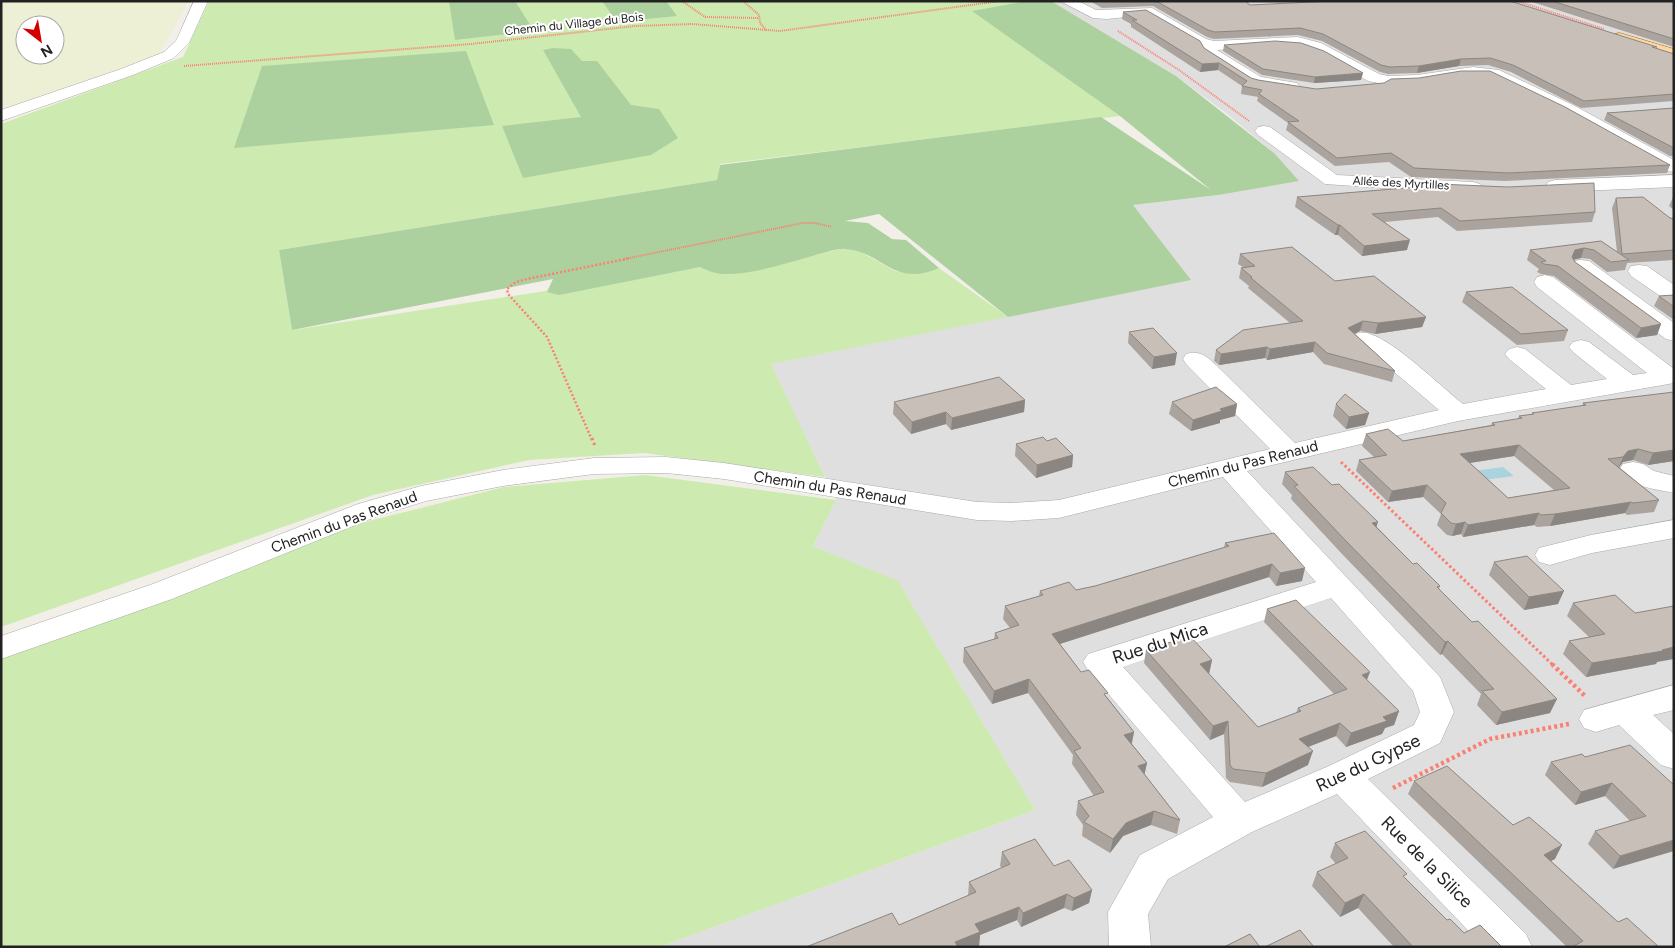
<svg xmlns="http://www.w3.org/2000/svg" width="1675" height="948" viewBox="0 0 1675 948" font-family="Figtree,sans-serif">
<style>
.residential{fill:#e0dfdf}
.farmland{fill:#eef0d5;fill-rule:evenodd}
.grass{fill:#cdebb0}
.forest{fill:#add19e}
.water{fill:#aad3df}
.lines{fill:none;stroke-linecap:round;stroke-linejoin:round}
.minor-casing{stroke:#a9a9a9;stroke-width:1}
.major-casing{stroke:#a06b00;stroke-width:1}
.path-far3{stroke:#fa8072;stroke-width:2;stroke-dasharray:1 1;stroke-linecap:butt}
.path-far2{stroke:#fa8072;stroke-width:2.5;stroke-dasharray:2 2;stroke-linecap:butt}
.path-far1{stroke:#fa8072;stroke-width:3;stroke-dasharray:2.5 2.5;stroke-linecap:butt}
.path{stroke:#fa8072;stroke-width:4.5;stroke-dasharray:3 3;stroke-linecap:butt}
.minor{fill:#fff;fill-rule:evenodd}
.major{fill:#fcd6a4;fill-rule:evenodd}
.wall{fill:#aba49e;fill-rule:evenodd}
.shaded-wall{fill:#8b8681}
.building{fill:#c7bfb8;stroke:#8b8681;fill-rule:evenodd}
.labels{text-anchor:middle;stroke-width:4;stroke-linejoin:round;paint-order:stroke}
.far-street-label{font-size:12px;fill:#222;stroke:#fff}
.street-label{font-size:15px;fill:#222;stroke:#fff}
.near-street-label{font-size:18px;fill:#222;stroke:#fff}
</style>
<rect width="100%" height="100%" fill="#f2efe9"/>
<path class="residential" d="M1051,1H1674V947H659L1035,810L898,582L813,546L836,499L770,364L1190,280L1132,205L1218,195L1274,153L1226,113L1176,76Z"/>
<path class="farmland" d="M1,1H189L158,56L1,111ZM25,25H55V55H25Z"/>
<path class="grass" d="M209,1H1026L973,11L1120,116L720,164L717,180L279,250L292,330L700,267L749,272L844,248L861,252L895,271L914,274L939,268L1008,317L771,364L825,477L644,453L529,460L373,495L1,627V124L183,57Z
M645,475L836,500L813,546L898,581L1035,810L659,947H1V659L361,523L504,487Z"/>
<path class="forest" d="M449,1H515L534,31L455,40Z
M602,1H666L677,16L617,22Z
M1026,1H1051L1176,76L1274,153L1299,181L1218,195L1133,205L1191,280L1008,317L879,214L845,221L868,223L892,239L906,240L939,268C893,288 883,252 846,249C837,248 825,253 816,255C786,263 753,275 722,274C715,274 707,270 700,267L559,295L547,292L553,279L292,330L279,250L717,180L720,165L1101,117L1211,190L1120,116L972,11Z
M553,48L571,49L582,61H597L631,105L659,109L678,138L651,155L523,178L502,126L581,117L543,50Z
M466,51L494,125L234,148L262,66Z"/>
<path class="water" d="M1503,467L1514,476L1484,480L1474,471Z"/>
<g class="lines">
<g class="minor-casing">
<path id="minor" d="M194,1H208L189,43L174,58L133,75L1,121V110L121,69L164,52L176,41Z
M1060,1H1078L1096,10L1152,8L1206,39L1214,41L1298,37L1321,43L1379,74L1388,76L1417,75L1473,67L1499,70L1575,106L1674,160V172L1667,171L1563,113L1488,77H1459L1417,84L1388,85L1368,81L1321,54L1298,45L1217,50L1261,77L1297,83L1299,86L1297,89C1284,93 1265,88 1251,84L1204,54L1200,47L1145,15L1107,19L1093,18Z
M1264,126L1270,127L1337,175L1473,182L1480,184L1483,188L1480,192L1473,194L1325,184L1258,135L1255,131L1258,127Z
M1674,175V187L1555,192L1548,190L1546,186L1548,182L1555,180Z
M1581,260L1589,261L1674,323V341L1666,339L1573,271L1570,266L1573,261Z
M1639,265L1647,266L1674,285V302L1666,300L1631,276L1628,271L1631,266Z
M1545,275L1553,277L1674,369V383L1458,421L1247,471L1440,677L1454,712L1440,743L1368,779L1526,934L1532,947H1484L1337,794L1252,832L1168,879L1148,914L1151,947H1109L1108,912L1140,855L1213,817L1088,670L1083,662L1088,654L1316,582L1223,477L1059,518L1012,521L977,520L724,479L666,473L594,474L503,486L426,501L378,516L172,599L1,659V636L150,585L358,504L421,486L503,470L594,458L666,457L724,463L977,502L1012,503L1059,500L1270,449L1186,364L1183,359L1186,354C1200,350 1206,356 1216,365L1295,443L1439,410L1373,354L1355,344L1351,339L1355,334C1360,333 1364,332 1370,334C1396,342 1440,386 1463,404L1546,389L1509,359L1505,354L1509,349L1517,347L1525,349L1571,385L1607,379L1573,352L1569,347L1573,342L1581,340L1589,342L1633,375L1647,373L1537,287L1534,282L1537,277ZM1331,598L1413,691L1420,712L1414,725L1329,766L1245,802L1123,667Z
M1633,462L1643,464L1654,471L1674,476V493C1655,489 1631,487 1619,470L1623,464Z
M1674,520V538L1592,553L1550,565L1539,562L1535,555L1539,548L1591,535Z
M1674,685V710L1653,715L1674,734V769L1661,765L1619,725L1596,732L1584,728L1579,719L1584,710Z"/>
</g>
<g class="major-casing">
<path id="major" d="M1620,33L1674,49V58L1615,40L1613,37L1615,34Z"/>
</g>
<path class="path-far3" d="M682,1L705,17L759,18
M743,1L759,15L760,23L767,31
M1517,1L1604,29
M1118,31L1179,70L1249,121
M184,66L471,44L635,26L692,24L780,31L1000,1
M624,259L803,223H815L832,227"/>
<path class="path-far2" d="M592,440L547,337L508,294L507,289L516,282L527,279L631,258"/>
<path class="path-far1" d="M592,438L595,446
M1341,462L1553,665"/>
<path class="path" d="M1552,664L1585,696
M1393,788L1490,739L1569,724"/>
<use href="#minor" class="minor"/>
<use href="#major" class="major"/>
</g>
<path class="wall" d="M1090,1H1247L1246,2L1250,5L1656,48L1674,54V101L1581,108L1511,72L1488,65L1459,66L1417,73L1388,74L1380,72L1322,41L1298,35L1214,39L1207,37L1153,6L1102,8Z
M1529,1H1674V47Z
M1123,12L1204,48L1251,78L1258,80L1670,165L1667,173L1505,181L1411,177L1389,162L1335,166L1286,130L1288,123L1257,101L1258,97L1241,94L1242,86L1218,70L1200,72L1131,27V24L1122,19Z
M1224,45L1361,80L1314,83L1262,75L1223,51Z
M1674,108V156H1670L1604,120L1607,113Z
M1439,184L1595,212L1592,222L1457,231L1438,217L1385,222L1407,250L1362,256L1338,235H1335L1295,207L1297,197L1439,185Z
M1673,197H1674V210L1669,206Z
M1616,198L1674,219V260L1627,263L1625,270L1607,272L1590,259L1581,258L1574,260L1575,262L1661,324L1657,335L1636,338L1554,276L1541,274L1537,272L1539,269L1527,260L1530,250L1601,241L1617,252L1612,208Z
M1240,254L1335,281L1426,317L1422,327L1375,334L1360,331L1355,334L1395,371L1392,382L1324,364L1313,352L1267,360L1265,358L1219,365L1214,361L1216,350L1290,323L1248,288L1249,286L1239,278L1241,268L1243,267L1238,264Z
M1466,292L1568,330L1564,341L1517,345L1462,302Z
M1674,295V320L1654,306L1659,296Z
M1129,332L1175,365L1152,369L1128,343Z
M1674,392V461L1648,465L1633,460L1623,462L1619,467L1659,500L1654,512L1627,515L1625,513L1550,526L1537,527L1534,525L1463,537L1461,534L1452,536L1447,535L1437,525L1441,514L1423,497L1388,502L1356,471L1359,460L1374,457L1362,446L1366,434L1403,441L1491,425L1492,423L1518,419L1519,416L1532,414V413L1582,406L1583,403ZM1514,456L1554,490L1508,498L1470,463Z
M1025,400L1024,412L951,430L946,424L911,434L893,414L894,402Z
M1172,402L1237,404L1235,416L1220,420V423L1191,431L1169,414Z
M1336,404L1369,413L1365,425L1346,429L1333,416Z
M1047,441L1073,455L1072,467L1036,478L1015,456L1016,444Z
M1285,472L1332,485L1377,527L1413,564L1440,586L1439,589L1550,713L1496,725L1477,705L1481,694L1442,654L1440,655L1342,554L1291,499L1292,495L1282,484Z
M1274,533L1302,581L1276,586L1269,577L1060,644L1081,672L1107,697L1134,732L1132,744L1147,763L1144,774L1180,820L1177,834L1151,825L1123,836L1110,853L1082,836L1083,825L1076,815L1078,801L1094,796L1072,764L1073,755L1028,693L992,704L963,662L964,648L994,640L995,633L1010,628L1003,619L1005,606L1039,596L1040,591L1076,590L1095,586L1224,548L1225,543Z
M1494,562L1558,604L1524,610L1489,575Z
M1573,603L1657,662L1656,664L1586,677L1563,654L1569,641L1589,637L1567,616Z
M1267,609L1367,680L1399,711L1394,725L1385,728L1382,734L1346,747L1336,736L1308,747V765L1262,787L1230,782L1226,778L1224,734L1210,740L1144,663L1146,650L1212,660L1209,674L1258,727L1296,713L1298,708L1334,694L1264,622Z
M1585,757L1674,785L1613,869L1588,844L1595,831L1630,821L1605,796L1575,805L1545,775L1551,762Z
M1414,781L1513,825L1555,859L1551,861L1618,922L1659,947H1567L1408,794Z
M1335,843L1405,878L1447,920L1464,933L1502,947H1394L1358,908L1340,917L1312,886L1317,872L1336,864L1330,857Z
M1002,852L1054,866L1092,890L1089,903L1072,911L1064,908L1021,927L1017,920L980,935L979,946L976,947H806L899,925L968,896L969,882L1002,868L1000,866Z"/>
<path class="shaded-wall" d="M1461,59L1459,66L1417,73L1419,66Z
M1219,63L1218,70L1200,72L1202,64Z
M1363,73L1361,80L1314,83L1315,77Z
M1338,225H1340L1338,235H1335Z
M1410,240L1407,250L1362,256L1364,246Z
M1584,248L1581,258L1571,260L1568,267L1575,250Z
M1426,317L1422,327L1375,334L1378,323Z
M1363,321L1360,331L1345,338L1348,328Z
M1661,324L1657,335L1636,338L1641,328Z
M1315,342L1313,352L1267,360L1270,349Z
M1267,347L1265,358L1219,365L1221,354Z
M1177,353L1175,365L1152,369L1154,357Z
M1025,400L1024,412L951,430L952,418Z
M1237,404L1235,416L1220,420V423L1191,431L1193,420L1220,409Z
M946,412V424L911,434L912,422Z
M1369,413L1365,425L1346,429L1349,417Z
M1519,445L1514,456L1456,465L1460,454Z
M1638,449L1633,460L1623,462L1618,469L1623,457L1628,451Z
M1674,450V461L1648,465L1653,453Z
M1073,455L1072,467L1036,478L1037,465Z
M1427,485L1423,497L1388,502L1392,491Z
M1631,502L1625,513L1550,526L1555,514Z
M1539,513L1534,525L1463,537L1468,525Z
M1378,522L1374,535L1372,523Z
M1465,522L1461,534L1452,536L1456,524Z
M1272,564L1269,577L1050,647L1052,634Z
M1305,568L1302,581L1276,586L1280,573Z
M1564,591L1558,604L1524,610L1529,597Z
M1448,641L1442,654L1440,655L1445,642Z
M1674,647V659L1657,662L1656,664L1586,677L1592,663Z
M1212,660L1209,674L1197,677L1200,664Z
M1370,672L1365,685L1362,675Z
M1029,679L1028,693L992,704L994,691Z
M1557,699L1550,713L1496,725L1502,712Z
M1399,711L1394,725L1385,728L1382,734L1346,747L1351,733L1383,717Z
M1228,721L1224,734L1210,740L1213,726Z
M1340,723L1336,736L1295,752L1299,739Z
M1134,732L1131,745L1124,735Z
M1313,751L1308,765L1262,787L1266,773Z
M1147,763L1144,777L1138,766Z
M1612,783L1605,796L1575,805L1581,792Z
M1154,811L1151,825L1123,836L1110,853L1113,839L1126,823Z
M1674,840V851L1613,869L1620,856Z
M1562,845L1555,859L1537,868L1544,855Z
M1092,890L1089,903L1072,911L1074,898Z
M1067,894L1064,908L1021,927L1023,913Z
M1364,894L1358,908L1340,917L1345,903Z
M1019,907L1017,920L980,935L979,946L976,947H955V942L975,924Z"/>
<path class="building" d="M1156,1H1245L1250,5L1332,1H1510L1657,47H1652L1674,54V94L1584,101L1513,65L1490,58L1461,59L1419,66L1390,67L1381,65L1323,34L1300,28L1215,32L1208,30Z
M1552,1H1674V39Z
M1146,10L1200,41L1204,48L1251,78L1258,80L1316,89L1384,83L1391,79L1419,78L1461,71H1490L1565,107L1670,165L1508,173L1414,168L1391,153L1337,158L1288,122L1299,121L1259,94L1262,90L1242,86L1247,81L1219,63L1202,64L1132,20H1137L1123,12Z
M1275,41L1301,43L1324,51L1363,73L1315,77L1263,69L1224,45Z
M1674,108V148L1607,113Z
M1594,183L1595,212L1460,221L1441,208L1372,214L1410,240L1364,246L1340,225H1338L1297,197L1441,185L1439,184L1508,187Z
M1643,197L1670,218L1674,219V250L1622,254L1616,198Z
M1601,241L1629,260L1611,262L1594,250L1584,248L1575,250L1572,257L1575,262L1661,324L1641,328L1558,266L1544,264L1541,262L1546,261L1530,250Z
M1292,247L1335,281L1374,276L1426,317L1378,323L1363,321L1348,328L1395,371L1327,353L1315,342L1270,349L1267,347L1221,354L1216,350L1243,330L1303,321L1251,278L1252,277L1241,268L1255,266L1240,254Z
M1512,287L1568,330L1521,334L1466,292Z
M1674,295V307L1659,296Z
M1153,328L1177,353L1154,357L1129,332Z
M999,377L1025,400L952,418L946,412L912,422L894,402L971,384Z
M1216,387L1237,404L1220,409L1222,411L1193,420L1172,402Z
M1674,392V450L1653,453L1638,449L1628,451L1623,457L1608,459L1659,500L1633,503L1631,502L1555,514L1541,515L1539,513L1468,525L1465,522L1456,524L1451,523L1441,513L1446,503L1427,485L1392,491L1359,460L1387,455L1366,434L1388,429L1403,441L1495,425L1492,423L1522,418L1519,416L1534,414L1532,413L1586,405L1583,403ZM1519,445L1570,488L1508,498L1460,454Z
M1345,394L1369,413L1349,417L1336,404Z
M1043,437L1047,441L1056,438L1073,455L1037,465L1016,444Z
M1313,467L1332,485L1339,484L1378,522L1372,523L1413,564L1417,563L1440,586L1437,587L1472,622L1478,621L1557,699L1502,712L1482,691L1494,689L1448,641L1445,642L1346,541L1294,486L1298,485L1285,472Z
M1274,533L1305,568L1280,573L1272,564L1052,634L1081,672L1089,670L1108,693L1104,694L1134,732L1124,735L1147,763L1138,766L1180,820L1154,811L1126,823L1113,839L1084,822L1089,816L1078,801L1104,792L1074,751L1081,748L1029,679L994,691L964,648L998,638L995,633L1019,625L1005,606L1043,595L1040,591L1069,582L1076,590L1095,586L1229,546L1225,543Z
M1527,556L1564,591L1529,597L1494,562Z
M1615,595L1635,613L1674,606V647L1662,650L1663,651L1592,663L1569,641L1605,634L1573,603Z
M1296,600L1370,672L1362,675L1399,711L1383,717L1387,721L1351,733L1340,723L1299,739L1313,751L1266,773L1233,769L1230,765L1228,721L1213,726L1146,650L1190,636L1212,660L1200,664L1258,727L1301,711L1298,708L1347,689L1267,609Z
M1630,745L1674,785V840L1620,856L1595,831L1646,816L1612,783L1581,792L1551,762L1582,754L1585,757Z
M1447,766L1513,825L1529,817L1562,845L1544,855L1618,922L1627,918L1659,947H1575L1574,946L1583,941L1414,781Z
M1365,831L1407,874L1403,876L1447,920L1450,919L1464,933L1480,925L1502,947H1413L1364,894L1345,903L1317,872L1348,858L1335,843Z
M1035,839L1054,866L1069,860L1092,890L1074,898L1067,894L1023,913L1019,907L975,924L980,932L955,942L958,947H806L892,913L899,925L976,892L969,882L1010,864L1002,852Z
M1300,930L1314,947H1265Z
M1250,934L1260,947H1224Z"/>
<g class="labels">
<g class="far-street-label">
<text transform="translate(574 24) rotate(-6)" y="4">Chemin du Village du Bois</text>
<text transform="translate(1401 183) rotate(3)" y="4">Allée des Myrtilles</text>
</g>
<g class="street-label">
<text transform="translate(1243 464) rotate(-14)" y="5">Chemin du Pas Renaud</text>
<text transform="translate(830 488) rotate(9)" y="5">Chemin du Pas Renaud</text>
<text transform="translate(344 522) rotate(-20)" y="5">Chemin du Pas Renaud</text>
</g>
<g class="near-street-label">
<text transform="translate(1160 643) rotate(-18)" y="6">Rue du Mica</text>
<text transform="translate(1368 763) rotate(-25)" y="6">Rue du Gypse</text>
<text transform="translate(1427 862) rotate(45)" y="6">Rue de la Silice</text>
</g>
</g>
<rect width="1675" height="948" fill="none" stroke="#222222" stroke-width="5"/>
<g transform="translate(40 40) rotate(149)"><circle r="24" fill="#ffffff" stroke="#a7a7a7"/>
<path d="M0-4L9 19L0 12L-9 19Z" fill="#d40000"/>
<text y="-8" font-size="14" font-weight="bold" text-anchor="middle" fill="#222222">N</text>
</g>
</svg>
